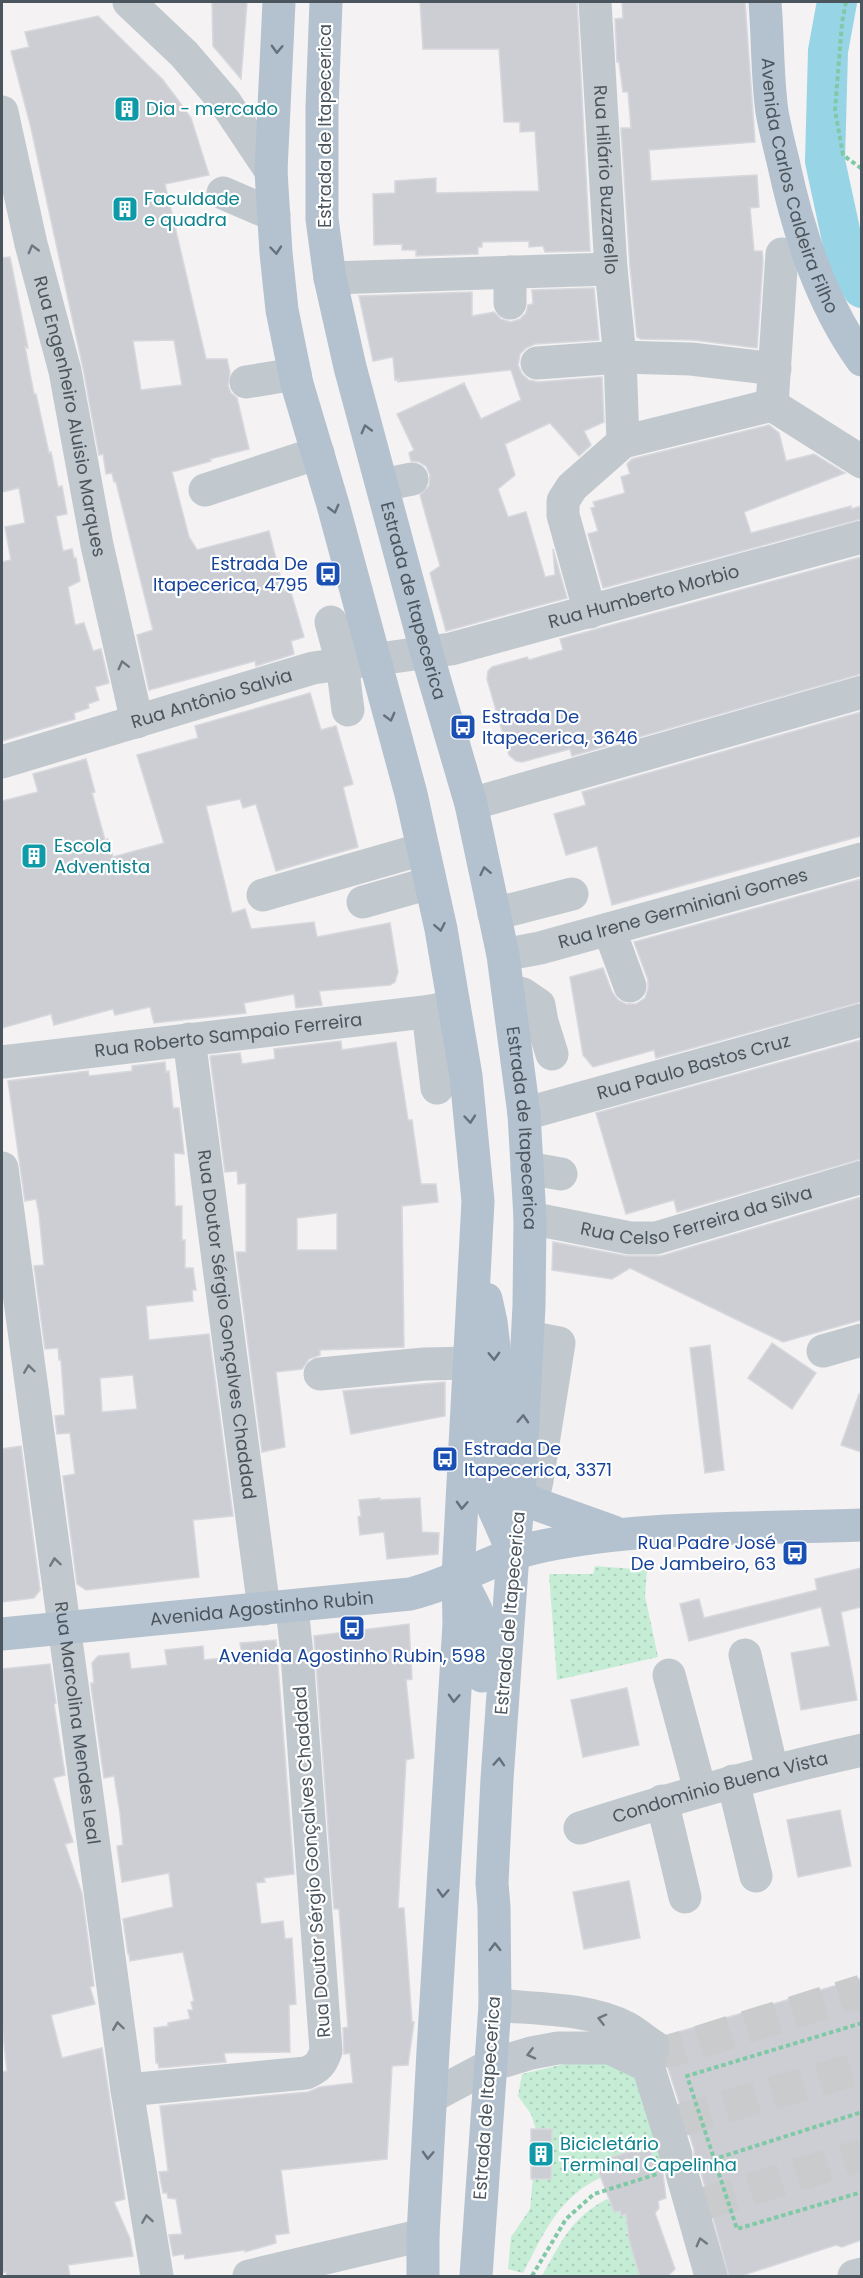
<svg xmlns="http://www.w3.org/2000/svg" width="863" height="2278" viewBox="0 0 863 2278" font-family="Poppins,sans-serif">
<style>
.grass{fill:url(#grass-dots)}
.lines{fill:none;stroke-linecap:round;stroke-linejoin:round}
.river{stroke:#96d4e6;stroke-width:40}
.building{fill:#cdced4;stroke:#d7d8dd;stroke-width:1.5;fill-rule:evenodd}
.minor-tunnel{stroke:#cacbcd;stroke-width:33;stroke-dasharray:33 16;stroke-linecap:butt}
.path{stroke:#80c9a6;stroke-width:4;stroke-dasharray:4.5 3;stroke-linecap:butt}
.minor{stroke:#c1c9cf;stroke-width:33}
.major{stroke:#b4c1ce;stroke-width:33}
.oneway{stroke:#65707a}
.oneway2{stroke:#6e7880}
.labels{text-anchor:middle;stroke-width:4.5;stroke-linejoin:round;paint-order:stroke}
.culture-label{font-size:18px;fill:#0d838f;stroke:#fff;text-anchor:start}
.street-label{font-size:18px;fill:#4b555e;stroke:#fff}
.transit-label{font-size:18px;fill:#164399;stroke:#fff;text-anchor:end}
</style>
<defs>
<pattern id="grass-dots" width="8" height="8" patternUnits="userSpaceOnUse" patternTransform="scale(1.5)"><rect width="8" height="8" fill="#c5edd5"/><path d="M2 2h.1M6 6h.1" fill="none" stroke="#abcdb9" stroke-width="1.8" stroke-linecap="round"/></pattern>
</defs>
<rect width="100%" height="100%" fill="#f4f2f2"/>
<path class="grass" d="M595,1566L647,1570L645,1596L658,1657L557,1680L549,1574H593Z
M613,2059L645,2085L661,2161C642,2166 620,2169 602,2177C559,2196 544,2233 523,2273L508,2269L511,2237L530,2209L537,2133L531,2114L518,2096L522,2074L582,2060Z
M607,2199L633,2222L626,2233L640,2240L650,2276H542C562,2241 570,2219 607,2199Z"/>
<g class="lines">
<path class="river" d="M837,2L828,51L825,161L847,263L862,288"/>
</g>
<path class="building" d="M212,2H247L241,79L213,46Z
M420,2H577L590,251L545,252L543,246L529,247V241L482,242V247H478V254L416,256V250H402V244L374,245L373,194L395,193V181L436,178V193L539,191L535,131L520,132V122H504L499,49H423Z
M622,2H745L755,142L649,150L651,181L757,175L759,207L750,208L754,251H762L763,261L757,348L693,340L641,339L637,337L630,267L621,128H631L628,92H623L619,62H617L615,19L623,18Z
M98,16L163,80L178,100L191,118L209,175L165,184L206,359H227L230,373L228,386L231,393L237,398L249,449L210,459L211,461L172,472L189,537L197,550L269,531L284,591L290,589L304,637L291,641L294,654L256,666L255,661L149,690L137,635L153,630L116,482H114L112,473L106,474L103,454L99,455L83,368L31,128L11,51L29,47L25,32ZM174,340L182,385L141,390L133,341Z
M10,257L28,348L25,347L34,394H36L49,453L51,452L58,487L62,486L67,514L56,516L63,551L72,549L74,558H76L80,581L68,587L75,625L84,623L93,651L101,649L109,683L95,687L99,700L88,704L89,708L74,713L75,719L2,741V562L11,560L5,527L25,523L19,488L2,492V258Z
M594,288L599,340L535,344L526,348L520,354L518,365L522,374L529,380L538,382L602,377L604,422L584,431L591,445L579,456L550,423L505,444L515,475L498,489L508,517L526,512L545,577L555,575L553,549L567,598L446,631L430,573L440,566L420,495L429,486L430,475L426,466L419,462L411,461L409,453L414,450L397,414L464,383L481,419L521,400L511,370L398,382L399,379L395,380L393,357L373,361L359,296L472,292V316L494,312L501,319L511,322L520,319L526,313L528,305L533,304L532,290Z
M769,425L779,433L786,461L814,454L845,473L744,512L751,533L851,506V509L861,506V519L603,588L588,534L598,531L591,508L595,507L593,502L625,493L621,477L630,474L627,464L632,459Z
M861,557V674L572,756L570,749L522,762L516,761L509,755L487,679L488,671L492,667L527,657L529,660L563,650L560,639Z
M310,693L321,730L336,726L353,784L343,787L358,847L276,871L256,804L243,808L240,799L206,806L232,913L245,909L251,929L314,922L317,937L390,923L398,972L395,982L390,985L319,991L322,1005L296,1008L294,994L244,1003L246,1013L154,1023L150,1007L115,1015L113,1009L54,1025L51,1014L2,1028V801L38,792L33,774L86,759L95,792L92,793L105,840L108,839L113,857L164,843L137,755L198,738L195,726Z
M861,712V836L612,905L597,846L566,855L554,814L586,805L582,792Z
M861,879V1002L656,1058L654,1050L593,1067L583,1055L570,977L603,968L612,992L618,1000L626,1004H636L645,998L648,989V980L634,942Z
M861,1040V1159L677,1212L674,1200L626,1214L596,1113Z
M341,1041L342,1050L396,1042L408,1120H412L421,1184H436L438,1202L402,1206L404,1347L320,1350V1355L309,1359L302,1369L276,1372L285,1447L262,1452L236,1252H246V1183L238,1184L237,1171L225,1172L210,1056L240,1053L242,1064L275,1059L274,1049ZM337,1213V1250H297V1218Z
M165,1062L166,1072L169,1071L173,1108H179L184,1154L174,1153L175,1206H182V1240H185V1268H193L196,1290H192L193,1301L146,1306L149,1340L209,1334L233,1516L193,1520L199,1577L86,1590L77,1584L63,1476L75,1474L70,1433L57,1434L55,1416L65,1415L61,1360H59L58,1348L45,1349L34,1266L44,1265L39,1214L36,1199L25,1201L8,1081L88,1071L89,1076L132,1071V1066ZM133,1375L137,1409L102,1412L100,1378Z
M861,1197V1320L783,1342L630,1268L612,1279L552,1270L553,1242L627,1256H661Z
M772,1343L816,1373L792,1409L748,1378Z
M710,1345L724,1470L705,1473L690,1348Z
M445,1382V1416L351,1434L343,1391Z
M859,1394H861V1452L841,1445Z
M21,1446L40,1590L34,1598L2,1602V1449Z
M380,1498V1500L420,1498L422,1532L439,1533L438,1554L387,1559L384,1532L360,1535L358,1517L361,1516L359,1500Z
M861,1568V1607L841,1612L857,1700L801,1710L791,1653L830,1646L821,1607L689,1641L680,1604L699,1599L704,1618L817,1590L815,1579Z
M409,1624L412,1679L406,1680L414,1758L406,1760L398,1908H404L412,2022H414L408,2065L392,2066L387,2159L281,2170L289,2233L275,2235L276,2243L245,2252V2250L185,2259L184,2254L173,2256L169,2235L182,2234L176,2199L168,2198L167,2193H163L159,2172L168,2171L160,2106L308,2092L320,2087L353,2083L350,2053L344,2054L343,2028L348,2027L339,1909H334L314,1636Z
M276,1640L294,1874L264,1878L265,1882L256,1883L261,1924L283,1921L285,1939L292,1938L296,2004L289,2005L290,2052L224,2053L226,2062L159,2068L158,2063H156L154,2028L168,2026V2023L190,2019L188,2010H193L191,2002L194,2001L183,1952L130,1961L129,1954H128L123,1919L173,1907L169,1873L122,1882L117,1846L123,1845L120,1813L114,1776L104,1778L91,1686V1683H94L92,1663L98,1656L129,1653L131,1669L167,1665L165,1650L203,1646L204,1660L242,1656L240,1643Z
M50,1664L56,1703L54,1704L65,1775L53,1778L73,1842L65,1844L82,1894L94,1986L90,1987L95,2004L51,2015L62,2058L102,2048L125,2199L114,2202L130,2239L133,2256L68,2265L70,2277H7L6,2272L2,2273V2072L7,2071L2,2026V1669Z
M627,1688L639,1745L583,1757L571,1700Z
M840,1810L851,1866L798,1877L787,1820Z
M629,1881L640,1938L584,1949L573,1892Z
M861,1978V2240L842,2247L836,2245L738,2277H729L700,2169L694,2160V2149L667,2065L671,2050V2040L668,2035Z
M531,2129H552L551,2179H531Z
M648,2146L655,2162L658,2161L662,2166L666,2198L658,2201L659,2208L655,2213L675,2269L667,2277H640L629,2240L626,2214L621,2216L620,2211L614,2212L595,2162Z"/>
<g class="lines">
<path class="minor-tunnel" d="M653,2046L661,2051H670L862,1991
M678,2121L862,2067
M703,2204L862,2155"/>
<path class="path" d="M846,2L842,23L835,110L843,155L862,169
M862,2023L687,2076L737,2229L862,2192
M705,2162L862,2112
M532,2276L566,2219L594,2194L657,2174"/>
<g class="minor">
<path d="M129,2L184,54L225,102L271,171"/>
<path id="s1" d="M595,2L611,269L620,357L623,442"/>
<path id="s2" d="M2,112L31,244L65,371L97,545L137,722"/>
<path d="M223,193L274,215"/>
<path d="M782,254L772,405L862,462"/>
<path d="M330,278L611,269"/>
<path d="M510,303V272"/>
<path d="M537,363L620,357L691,359L775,369"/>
<path d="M246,382L295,374"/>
<path d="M382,485L412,479"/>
<path d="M205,490L318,453"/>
<path d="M590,612L563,515V501L572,487L623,442L772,405"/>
<path d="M331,622L342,663L348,710"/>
<path id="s3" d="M2,762L313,668L451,649L862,537"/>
<path d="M471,804L862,692"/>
<path d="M263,895L423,849"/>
<path d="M363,902L430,883"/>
<path d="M494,914L572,894"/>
<path d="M609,929L630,986"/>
<path id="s4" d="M503,955L540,948L862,859"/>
<path d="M508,990L523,994L539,1005L542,1022L552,1054"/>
<path d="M428,1012L437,1088"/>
<path id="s5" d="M189,1039L264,1609"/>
<path id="s6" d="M2,1062L424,1012L454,1007"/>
<path id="s7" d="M524,1114L862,1020"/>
<path id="s8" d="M2,1168L127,2090L157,2276"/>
<path d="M527,1168L561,1174"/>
<path id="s9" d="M530,1218L630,1238H656L862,1177"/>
<path d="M528,1337L559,1343L537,1481L532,1502"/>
<path d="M823,1351L862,1340"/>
<path d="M320,1374L424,1364L469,1363"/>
<path d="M745,1655L772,1770"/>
<path d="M669,1675L700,1790"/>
<path d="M733,1781L756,1876"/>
<path d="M662,1801L685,1897"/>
<path id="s10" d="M580,1828C673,1798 766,1771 862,1750"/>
<path d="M495,2005C535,2009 591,2008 627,2028C636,2033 644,2040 653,2046L648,2066L676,2155"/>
<path d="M127,2090L306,2073C318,2068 322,2063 326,2051L297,1655L292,1607"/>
<path d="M431,2097L491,2065L531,2053L558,2048H610L648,2066"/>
<path d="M682,2174L711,2276"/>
<path d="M249,2276L423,2235"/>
<path d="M854,2276L862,2274"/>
</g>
<g class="major">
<path d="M279,2L271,171L276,253L282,310L297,384L333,505L411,794L441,929L466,1076L478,1201L458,1577L459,1624L433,2051L423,2235V2276"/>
<path id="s11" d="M326,2L322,107V219L330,278L350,367L427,654L471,804L503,955L524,1114L530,1218L529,1306L519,1498L513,1554L497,1779L492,1883L494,1907L495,2005L476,2276"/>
<path id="s12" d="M765,2C768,38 767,75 772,112C775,128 779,145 783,161C798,231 820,301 862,360"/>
<path d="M486,1299L491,1322L495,1356L491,1481L494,1509L513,1552"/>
<path d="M519,1498L614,1532"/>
<path d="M462,1583C485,1624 485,1630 482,1676"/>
<path id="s13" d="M2,1634L410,1594C456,1583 496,1555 543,1546C647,1525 756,1529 862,1525"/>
</g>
</g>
<defs><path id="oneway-chevron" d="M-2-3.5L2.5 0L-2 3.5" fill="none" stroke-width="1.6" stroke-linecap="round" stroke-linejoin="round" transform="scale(1.5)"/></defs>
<g class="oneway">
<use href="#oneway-chevron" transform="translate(277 49) rotate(92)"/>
<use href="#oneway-chevron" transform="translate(276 250) rotate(85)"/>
<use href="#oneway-chevron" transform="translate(366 429) rotate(-105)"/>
<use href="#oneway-chevron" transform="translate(334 509) rotate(75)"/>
<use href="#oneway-chevron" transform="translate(390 717) rotate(75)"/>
<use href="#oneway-chevron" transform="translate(485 871) rotate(-102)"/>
<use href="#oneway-chevron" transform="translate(440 927) rotate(79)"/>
<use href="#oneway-chevron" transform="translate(470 1119) rotate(85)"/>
<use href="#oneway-chevron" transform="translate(494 1356) rotate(88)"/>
<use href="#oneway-chevron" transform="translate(523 1419) rotate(-87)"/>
<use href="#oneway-chevron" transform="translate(462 1505) rotate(93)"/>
<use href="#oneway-chevron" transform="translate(454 1698) rotate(93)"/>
<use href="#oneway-chevron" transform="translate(499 1762) rotate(-86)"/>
<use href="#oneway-chevron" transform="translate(443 1893) rotate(93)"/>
<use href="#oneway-chevron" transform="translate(495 1947) rotate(-91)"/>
<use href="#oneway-chevron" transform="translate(428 2155) rotate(93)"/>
</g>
<g class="oneway2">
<use href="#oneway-chevron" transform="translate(33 249) rotate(-105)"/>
<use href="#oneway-chevron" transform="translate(123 665) rotate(-104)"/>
<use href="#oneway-chevron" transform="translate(29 1369) rotate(-98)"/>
<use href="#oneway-chevron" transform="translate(55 1562) rotate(-98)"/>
<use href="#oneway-chevron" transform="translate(602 2019) rotate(-166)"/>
<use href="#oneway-chevron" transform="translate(118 2026) rotate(-98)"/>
<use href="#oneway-chevron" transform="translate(531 2054) rotate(166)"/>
<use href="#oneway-chevron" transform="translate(147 2219) rotate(-99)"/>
<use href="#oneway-chevron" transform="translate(701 2242) rotate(-105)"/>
</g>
<defs>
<g id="building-square" transform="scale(1.35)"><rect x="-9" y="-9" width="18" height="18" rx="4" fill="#0f9aa8" stroke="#fff"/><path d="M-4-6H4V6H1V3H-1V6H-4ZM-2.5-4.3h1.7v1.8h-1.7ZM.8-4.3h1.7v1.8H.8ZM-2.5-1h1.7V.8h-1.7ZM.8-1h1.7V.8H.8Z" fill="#fff"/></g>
<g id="bus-square" transform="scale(1.35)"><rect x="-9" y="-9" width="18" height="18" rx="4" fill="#1a4fb4" stroke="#fff"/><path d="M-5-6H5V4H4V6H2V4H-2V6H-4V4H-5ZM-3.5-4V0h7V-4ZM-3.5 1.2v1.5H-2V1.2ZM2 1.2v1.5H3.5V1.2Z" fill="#fff"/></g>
</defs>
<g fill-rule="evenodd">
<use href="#building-square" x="127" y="109"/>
<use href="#building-square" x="125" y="209"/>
<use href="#bus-square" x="328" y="574"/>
<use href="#bus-square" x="463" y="727"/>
<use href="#building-square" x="34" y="856"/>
<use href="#bus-square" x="445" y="1459"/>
<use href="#bus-square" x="795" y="1553"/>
<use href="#bus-square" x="352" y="1628"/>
<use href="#building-square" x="541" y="2154"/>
</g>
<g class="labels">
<g class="culture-label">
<text x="146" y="115">Dia - mercado</text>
<text x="144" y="205">Faculdade<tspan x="144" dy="21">e quadra</tspan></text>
<text x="54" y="852">Escola<tspan x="54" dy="21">Adventista</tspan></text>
<text x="560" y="2150">Bicicletário<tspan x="560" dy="21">Terminal Capelinha</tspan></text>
</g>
<g class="street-label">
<text transform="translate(325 126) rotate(-90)" y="6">Estrada de Itapecerica</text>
<text dy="6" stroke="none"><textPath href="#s1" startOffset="178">Rua Hilário Buzzarello</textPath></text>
<text dy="6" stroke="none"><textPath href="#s12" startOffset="188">Avenida Carlos Caldeira Filho</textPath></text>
<text dy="6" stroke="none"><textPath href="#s2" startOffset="312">Rua Engenheiro Aluisio Marques</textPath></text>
<text dy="6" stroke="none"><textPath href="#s3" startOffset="664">Rua Humberto Morbio</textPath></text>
<text dy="6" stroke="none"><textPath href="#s11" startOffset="610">Estrada de Itapecerica</textPath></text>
<text dy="6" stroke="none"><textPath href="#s3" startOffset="219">Rua Antônio Salvia</textPath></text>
<text dy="6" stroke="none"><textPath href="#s4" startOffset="186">Rua Irene Germiniani Gomes</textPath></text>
<text dy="6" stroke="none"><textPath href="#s6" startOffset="228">Rua Roberto Sampaio Ferreira</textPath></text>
<text dy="6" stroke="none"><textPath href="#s7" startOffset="176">Rua Paulo Bastos Cruz</textPath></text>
<text dy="6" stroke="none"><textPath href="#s11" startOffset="1150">Estrada de Itapecerica</textPath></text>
<text dy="6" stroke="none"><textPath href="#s9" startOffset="171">Rua Celso Ferreira da Silva</textPath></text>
<text dy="6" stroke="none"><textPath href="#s5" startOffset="288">Rua Doutor Sérgio Gonçalves Chaddad</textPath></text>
<text dy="6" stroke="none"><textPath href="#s13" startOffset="261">Avenida Agostinho Rubin</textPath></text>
<text transform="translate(510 1613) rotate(-85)" y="6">Estrada de Itapecerica</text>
<text dy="6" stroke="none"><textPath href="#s8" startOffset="560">Rua Marcolina Mendes Leal</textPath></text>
<text dy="6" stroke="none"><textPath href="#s10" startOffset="146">Condominio Buena Vista</textPath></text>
<text transform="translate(312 1862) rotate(-94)" y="6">Rua Doutor Sérgio Gonçalves Chaddad</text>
<text transform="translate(487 2098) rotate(-86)" y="6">Estrada de Itapecerica</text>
</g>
<g class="transit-label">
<text x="308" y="570">Estrada De<tspan x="308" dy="21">Itapecerica, 4795</tspan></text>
<text x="482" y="723" text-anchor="start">Estrada De<tspan x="482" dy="21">Itapecerica, 3646</tspan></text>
<text x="464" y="1455" text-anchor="start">Estrada De<tspan x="464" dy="21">Itapecerica, 3371</tspan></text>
<text x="776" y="1549">Rua Padre José<tspan x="776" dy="21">De Jambeiro, 63</tspan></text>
<text x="352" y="1662" text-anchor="middle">Avenida Agostinho Rubin, 598</text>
</g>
</g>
<rect width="863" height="2278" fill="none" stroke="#4b555e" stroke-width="6"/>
</svg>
